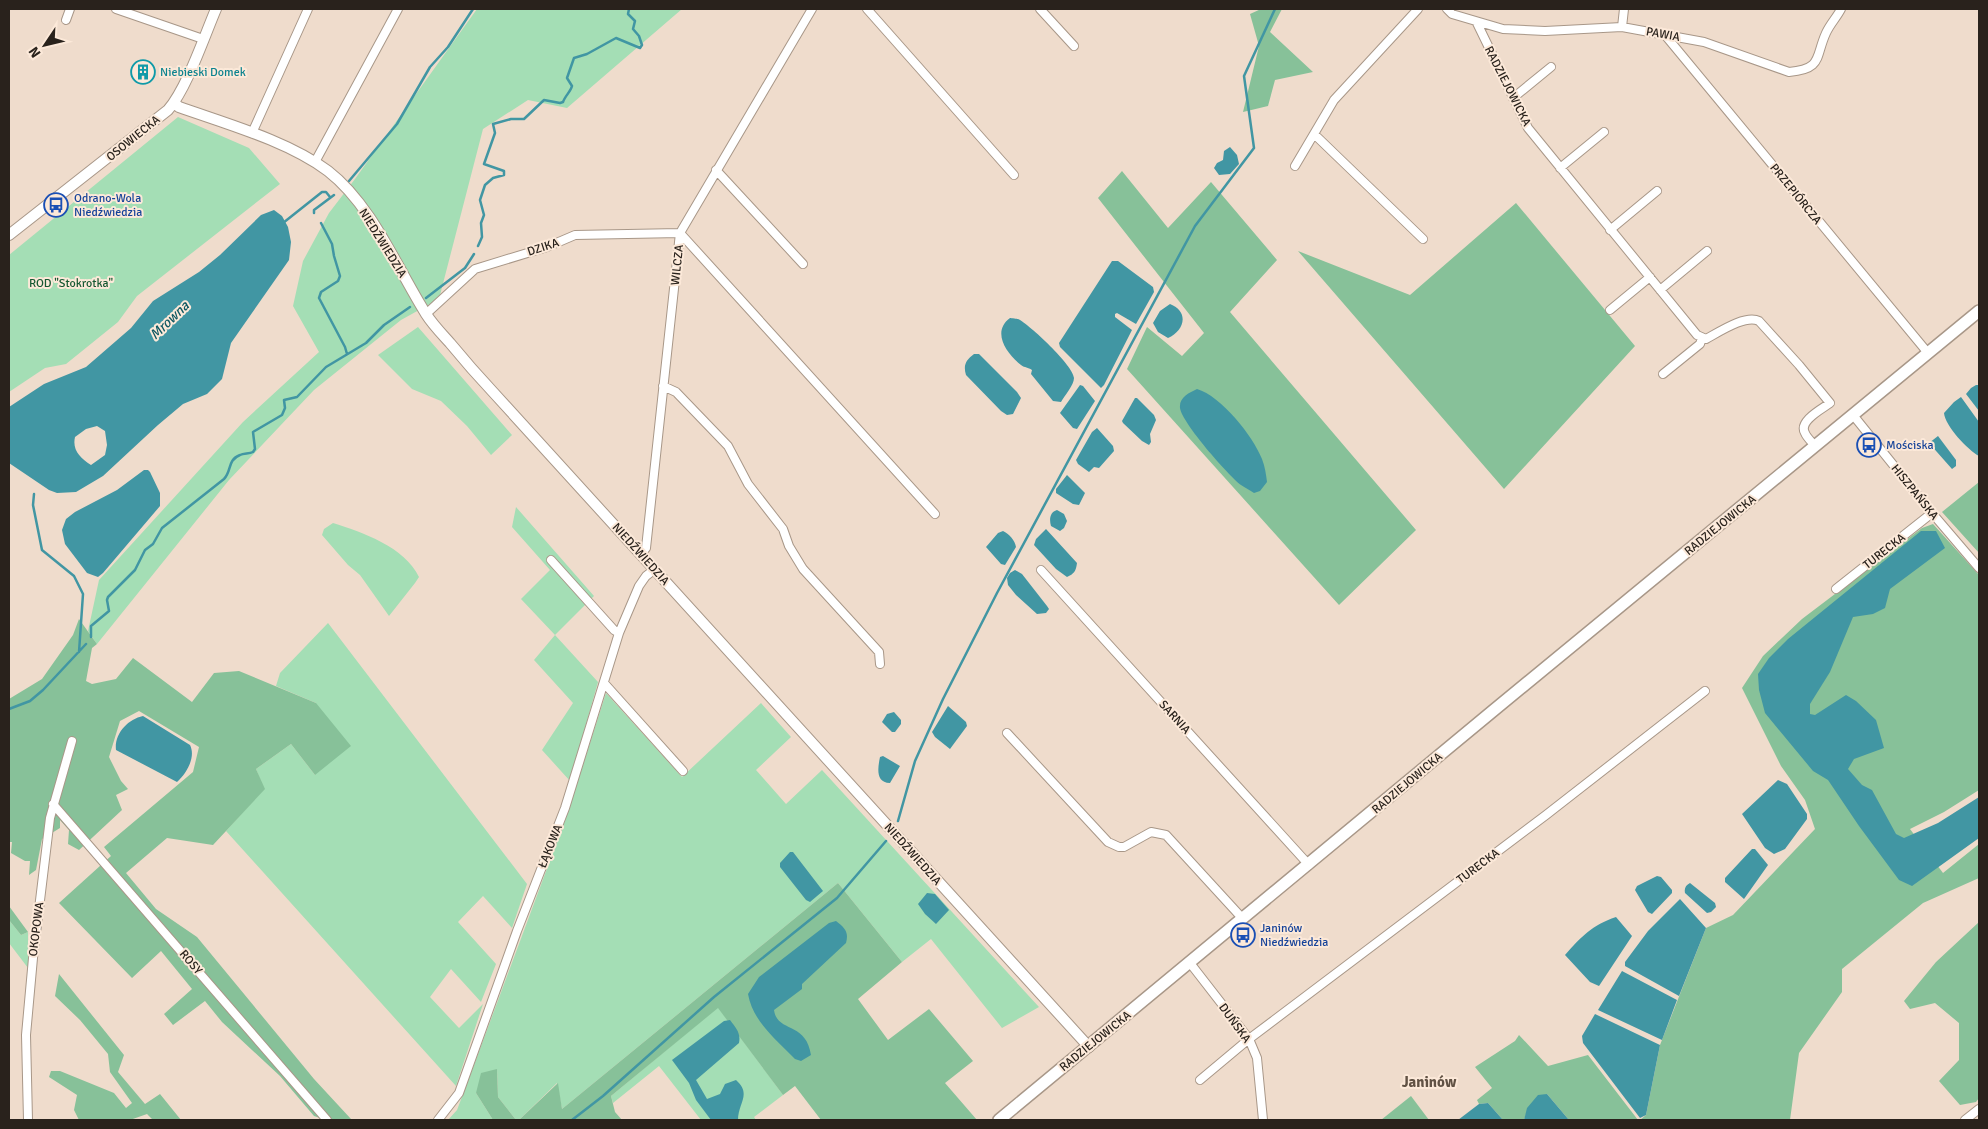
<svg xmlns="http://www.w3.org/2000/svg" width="1988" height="1129" viewBox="0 0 1988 1129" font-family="Signika,sans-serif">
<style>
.green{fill:#a4deb5}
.forest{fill:#87c199}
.water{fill:#4196a3;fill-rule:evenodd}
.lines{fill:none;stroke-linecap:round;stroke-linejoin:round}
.stream{stroke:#4196a3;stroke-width:2.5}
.minor-casing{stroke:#a89788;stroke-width:10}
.tertiary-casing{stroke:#a89788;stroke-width:12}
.secondary-casing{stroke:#a89788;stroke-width:14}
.minor{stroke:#fff;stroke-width:8}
.tertiary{stroke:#fff;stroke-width:10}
.secondary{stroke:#fff;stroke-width:11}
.labels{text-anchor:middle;stroke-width:4;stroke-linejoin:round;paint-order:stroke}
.street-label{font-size:12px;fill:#29221c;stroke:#fce9d9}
.culture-label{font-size:12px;fill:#0d838f;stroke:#fce9d9;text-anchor:start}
.transit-label{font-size:12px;fill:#164399;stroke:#fce9d9;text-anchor:start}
.park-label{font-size:12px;fill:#165832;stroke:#fce9d9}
.water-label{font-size:14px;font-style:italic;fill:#0f5862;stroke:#fce9d9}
.quarter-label{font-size:15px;font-weight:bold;fill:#615244;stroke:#fce9d9}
</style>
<rect width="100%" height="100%" fill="#efdccc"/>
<path class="green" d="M477,9H682L567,108L528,100L483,129L439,299L401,320L314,390L229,480L97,644L88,631L99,580L243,422L319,352L293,306L303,261L329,213L355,179Z
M178,117L249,148L280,184L137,296L118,322L66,364L45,368L9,392V255Z
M418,327L512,435L491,455L467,426L441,401L412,389L378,355Z
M516,507L594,596L555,635L598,682L570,781L542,750L573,703L534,660L555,635L521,599L550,570L512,527Z
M333,523C362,532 405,547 419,577L415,583L389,616L360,575L348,565L322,535L324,529Z
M328,623L527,884L512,928L483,896L458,922L496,964L481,1002L451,969L430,997L459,1028L483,1004L456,1086L226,831L264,789L256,769L291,744L315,775L316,703L276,686L280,673Z
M606,693L682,777L761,703L791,737L756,770L786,804L822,770L1039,1007L1002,1028L931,939L902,962L838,883L562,1109L557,1083L519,1120H516L498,1097L497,1069L476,1093L493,1120H448L457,1110L471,1073L568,812Z
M9,920L21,935L28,932V968L9,943Z
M718,1007L783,1095L754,1117L756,1120H701L659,1066L613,1103L611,1096Z"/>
<path class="forest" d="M1261,9H1282L1270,32L1313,72L1275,80L1268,106L1243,112L1259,46L1250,14Z
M1122,171L1168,228L1211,182L1277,260L1230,312L1416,530L1339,605L1127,369L1147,327L1182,356L1204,333L1098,198Z
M1516,203L1635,346L1504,489L1298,251L1410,295Z
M1979,482V553L1942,512Z
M1933,524L1979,575V790L1944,812L1910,829L1943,873L1979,844V878L1923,903L1842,969V992L1799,1053L1790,1120H1640L1646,1115L1660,1045L1706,928L1733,915L1815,829L1805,800L1781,766L1742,688L1763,656L1802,619L1922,528Z
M79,619L97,644L92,648L86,681L92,684L116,679L133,658L192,702L214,673L239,671L316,703L351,746L315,775L291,744L256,769L265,789L213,845L167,838L126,873L156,909L197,937L314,1079L351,1119L350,1120H326L314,1116L280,1076L222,1022L205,1001L173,1025L164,1014L192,989L161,951L132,978L59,903L111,856L104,847L193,772L199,747L139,711L120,721L109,757L121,781L128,789L116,795L122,810L79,850L68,844L69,830L60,820V828L42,839L36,870L29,875L30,861H25L11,853L12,842H9V699L42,679L73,635Z
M838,883L902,962L858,999L888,1040L929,1009L973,1061L945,1083L977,1120H821L795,1086L783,1095L718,1008L611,1096L615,1112L622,1120H519L558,1083L562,1109Z
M9,906L28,932L21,935L9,920Z
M1979,922V1098L1976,1102L1960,1105L1939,1081L1959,1060V1023L1935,1003L1910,1009L1904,1001L1936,962Z
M59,974L124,1055L118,1072L145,1104L160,1094L181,1120H153L147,1114L130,1120H79L74,1110L77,1095L49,1077L51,1071H60L114,1093L126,1108L132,1103L110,1072L108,1054L80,1020L55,996Z
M1519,1035L1548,1066L1588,1055L1638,1120H1569L1547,1094L1528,1108L1524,1120H1503L1488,1103L1479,1104L1477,1100L1492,1088L1475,1067L1515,1041Z
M497,1069L498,1097L516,1120H493L476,1093L481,1073Z
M1411,1096L1429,1120H1381Z"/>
<path class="water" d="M1230,147L1237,155L1239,164L1230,174L1219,175L1214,168L1217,163L1223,160L1224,151Z
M274,210L282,216L288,227L291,242L289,260L231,343L222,379L207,394L183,404L158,425L103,476L76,492L57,493L49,490L9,463V407L44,384L86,367L131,328L153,301L199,272L220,255L261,215ZM97,426L105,431L107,445L105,455L91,465C80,458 72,450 75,437L86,429Z
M1112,261H1118L1153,287L1154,292L1136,324L1117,313L1115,314V317L1132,330L1104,385L1101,388L1060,347L1059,343Z
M1170,304C1190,312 1184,331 1168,338L1158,332L1153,323L1160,311Z
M1010,318C1011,318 1018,319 1018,319C1029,324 1074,366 1074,378C1074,385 1065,395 1061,402L1053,401L1031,374L1032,370C1028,367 1025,368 1021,365C1007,354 991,332 1010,318Z
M974,354H979L1017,392L1021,398L1013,414L1007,415L1001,411L966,375C963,365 966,360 974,354Z
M1080,385L1083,386L1095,401L1077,429L1073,428L1060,413Z
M1976,385H1979V411L1966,394L1971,388Z
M1197,389C1221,396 1253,436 1262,459C1265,467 1266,474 1267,482L1260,491L1254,493C1250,490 1245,488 1241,485C1228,475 1182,423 1180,408C1179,397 1189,393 1197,389Z
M1961,397L1979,422V456C1968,450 1945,426 1944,413L1954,402Z
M1135,398H1137L1154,415L1156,420L1150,434L1151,442L1149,445L1142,441L1123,423L1122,421Z
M1097,428L1113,446L1114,451L1099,468L1094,467L1089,472L1078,464L1076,460L1092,432Z
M1938,436L1956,460V466L1952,469L1929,443Z
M144,470H148L150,472L160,493V506L103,573L98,577L87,573L65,544L62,530L66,519L75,512L117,490Z
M1067,475L1085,493L1079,505L1073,504L1056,493V489Z
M1057,510L1064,514L1067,521L1064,528L1060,531L1051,526C1049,519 1050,512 1057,510Z
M1046,529L1077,563C1076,571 1074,574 1067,577L1056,569L1034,545L1036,539Z
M1003,531C1009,534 1015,540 1016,547L1005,565L1001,564L986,547L998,533Z
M1921,531H1936L1945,548L1890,589L1885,608L1873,614L1853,617L1830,672L1810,704V714L1815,715L1846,695L1856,701L1876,720L1884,748L1854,759L1848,769L1862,785L1872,790L1896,834L1904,838L1938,823L1979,797V838L1912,886L1899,880L1859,826L1828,780L1813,771L1765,713L1759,690L1758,674L1769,658L1788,639Z
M1015,570L1022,574L1047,606L1049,609L1046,613L1037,614L1016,595L1008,585L1007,578L1010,573Z
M948,706L966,722L967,726L950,749L935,737L932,732Z
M894,712L901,720V724L895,732H892L882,722L887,714Z
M143,716L190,745C196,757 187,773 177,782L116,750C114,734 128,719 143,716Z
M883,756L900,766L890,783C875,783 878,767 880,757Z
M1778,780L1787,784L1807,814V819L1785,849L1774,854L1765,848L1742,814Z
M1752,849H1755L1768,865L1744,899L1725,882V878Z
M790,852H793L823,891L810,902L806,900L780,867V863Z
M1657,876L1661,877L1672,890V893L1652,914L1648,912L1635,890L1637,886Z
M1690,883L1715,903L1716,907L1711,912L1707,913L1685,893C1684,888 1686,885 1690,883Z
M927,893L935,894L949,910L936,924L925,914L918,904Z
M1680,899L1706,928L1679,996L1625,966V962L1648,931Z
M1616,917L1632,936L1599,986L1590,982L1565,955C1581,937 1592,925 1616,917Z
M836,921C845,928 849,932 846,943L802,984V989L774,1010C777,1033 806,1021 811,1055L801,1061L795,1059C776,1039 753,1022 748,994L759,977L829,923Z
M1622,971L1677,1000L1662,1040L1598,1010Z
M1595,1014L1660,1045L1646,1115L1640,1118L1583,1043L1582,1036Z
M730,1020C736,1028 741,1033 739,1043L696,1080L707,1099L720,1094L725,1084L736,1080C752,1094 738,1103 738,1120H711L696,1100L689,1083L672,1060L724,1021Z
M1547,1094L1569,1120H1524L1527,1108L1538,1095Z
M1488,1103L1503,1120H1458L1479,1104Z"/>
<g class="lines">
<path class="stream" d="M349,181L397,124L430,67L448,47L473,9
M314,213V210L334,195
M283,223L322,192H326L330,197
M321,223L332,244L334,256L340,276L338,281L321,292L319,298L345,347L347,354
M478,246L482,237L481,223L484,215L480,200L485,185L493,178L504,175V171L484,164L495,133L493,124L511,119H524L544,100L560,103L563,102C565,96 571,91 572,86L567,78L574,58L587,54L616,38L640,48L642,45L639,36L633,29L635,21L628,14L629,9
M426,298L465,268L474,254
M34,494L33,505L42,550L74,576L83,594L79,652
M91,637V626L109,611L107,600L108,597L135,570L145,550L153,544L162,528L224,479C232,471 227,460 240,455C244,453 249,454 253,452L255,449L253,432L282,415L285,408L284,400L297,397L326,367L366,343L384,325L410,307
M9,709L30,701L43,690L86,644
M898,821L915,761L943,699L997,593L1195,226L1254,148L1244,76L1275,9
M572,1120L603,1096L714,997L837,898L886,841"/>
<g class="minor-casing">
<path id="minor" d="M116,9L203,39
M867,9L1014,175
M1040,9L1074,46
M1447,9L1452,14L1503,29L1545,31L1622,27L1704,42L1789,72C1823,69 1815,57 1826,33C1830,24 1837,17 1841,9
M66,20L70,9
M1477,23L1528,128L1697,335L1706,339C1719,332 1746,314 1759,321L1799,365L1830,403C1822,409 1798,421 1805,433C1807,438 1812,442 1815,446
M1622,27L1624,9
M1665,35L1928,353
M1513,98L1551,67
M252,133L308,9
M1314,134L1423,239
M315,162L398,9
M1295,166L1334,100L1418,9
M1560,168L1604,132
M716,170L803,264
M1610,230L1657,191
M1660,290L1707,251
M1610,310L1650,277
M426,314L475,269L547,247L575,235L680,233L935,514
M1663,374L1700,344L1702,338
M663,386L676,392L728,446L748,484L783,529L789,546L803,569L879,652L880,664
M1853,415L1932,513L1979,568
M641,554L646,548L680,233L812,9
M551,560L614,630L619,633
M1041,570L1309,865
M1836,589L1932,513
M604,683L683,771
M1007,733L1108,842L1119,847H1124L1151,832L1166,835L1243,919
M53,804L327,1120
M1190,963L1249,1039L1257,1058L1263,1120
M1200,1080L1249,1039L1546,815L1705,691
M28,1120L26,1035L33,958L50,818L72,741
M438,1120L459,1093L517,931L565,808L619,633L639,586L646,576L655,569
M1965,1120L1979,1109"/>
</g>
<g class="tertiary-casing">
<path id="tertiary" d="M174,103L179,107C227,124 288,141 328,171C372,205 397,268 426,314C433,325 442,334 450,343C464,360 478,376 493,392L1089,1047
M9,235L168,110C187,88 204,37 216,9"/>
</g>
<g class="secondary-casing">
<path id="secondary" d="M999,1120L1494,710L1979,311"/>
</g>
<use href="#minor" class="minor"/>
<use href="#tertiary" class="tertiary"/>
<use href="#secondary" class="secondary"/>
</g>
<defs>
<g id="building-ring" transform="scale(1.25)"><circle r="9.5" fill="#fce9d9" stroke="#0f9aa8" stroke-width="1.5"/><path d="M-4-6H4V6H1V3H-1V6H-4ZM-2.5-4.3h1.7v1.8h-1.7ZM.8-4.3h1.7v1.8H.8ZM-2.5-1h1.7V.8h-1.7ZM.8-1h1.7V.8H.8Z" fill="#0f9aa8"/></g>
<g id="bus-ring" transform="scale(1.25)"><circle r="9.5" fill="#fce9d9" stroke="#1a4fb4" stroke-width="1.5"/><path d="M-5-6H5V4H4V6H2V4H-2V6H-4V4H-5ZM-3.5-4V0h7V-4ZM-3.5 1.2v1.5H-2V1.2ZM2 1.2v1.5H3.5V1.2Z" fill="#1a4fb4"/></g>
</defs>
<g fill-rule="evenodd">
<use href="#building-ring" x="143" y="72"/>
<use href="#bus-ring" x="56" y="205"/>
<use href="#bus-ring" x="1869" y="445"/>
<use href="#bus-ring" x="1243" y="935"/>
</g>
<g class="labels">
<g class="street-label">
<text transform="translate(1663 34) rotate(10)" y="4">PAWIA</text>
<text transform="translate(1508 86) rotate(63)" y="4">RADZIEJOWICKA</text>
<text transform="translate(133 138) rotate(-39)" y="4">OSOWIECKA</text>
<text transform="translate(1796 194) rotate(51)" y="4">PRZEPIÓRCZA</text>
<text transform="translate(383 243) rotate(58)" y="4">NIEDŹWIEDZIA</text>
<text transform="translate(543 247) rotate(-18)" y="4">DZIKA</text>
<text transform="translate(677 265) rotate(-84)" y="4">WILCZA</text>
<text transform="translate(1915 492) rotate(51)" y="4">HISZPAŃSKA</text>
<text transform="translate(1720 525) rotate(-39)" y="4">RADZIEJOWICKA</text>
<text transform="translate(1884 551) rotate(-38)" y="4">TURECKA</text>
<text transform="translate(641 554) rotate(48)" y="4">NIEDŹWIEDZIA</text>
<text transform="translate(1175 717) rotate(48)" y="4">SARNIA</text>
<text transform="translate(1407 783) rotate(-40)" y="4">RADZIEJOWICKA</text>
<text transform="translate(550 846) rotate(-68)" y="4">ŁĄKOWA</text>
<text transform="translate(913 854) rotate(48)" y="4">NIEDŹWIEDZIA</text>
<text transform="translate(1478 866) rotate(-37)" y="4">TURECKA</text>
<text transform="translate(36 929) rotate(-83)" y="4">OKOPOWA</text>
<text transform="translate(191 962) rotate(50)" y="4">ROSY</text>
<text transform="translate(1235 1023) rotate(54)" y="4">DUŃSKA</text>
<text transform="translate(1095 1041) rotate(-39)" y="4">RADZIEJOWICKA</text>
</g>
<g class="culture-label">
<text x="160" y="76">Niebieski Domek</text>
</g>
<g class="transit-label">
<text x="74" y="202">Odrano-Wola<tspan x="74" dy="14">Niedźwiedzia</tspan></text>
<text x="1886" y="449">Mościska</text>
<text x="1260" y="932">Janinów<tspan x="1260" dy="14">Niedźwiedzia</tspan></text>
</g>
<g class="park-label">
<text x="71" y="287">ROD "Stokrotka"</text>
</g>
<g class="water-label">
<text transform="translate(169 320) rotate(-44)" y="5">Mrowna</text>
</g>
<g class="quarter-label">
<text x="1429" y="1087">Janinów</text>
</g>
</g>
<rect width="1988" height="1129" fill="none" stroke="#29221c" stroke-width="20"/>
<g transform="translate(45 45) rotate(235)" stroke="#fce9d9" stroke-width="4" paint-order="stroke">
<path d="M0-4L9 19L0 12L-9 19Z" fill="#29221c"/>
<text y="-8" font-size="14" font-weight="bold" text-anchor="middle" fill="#29221c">N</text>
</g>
</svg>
